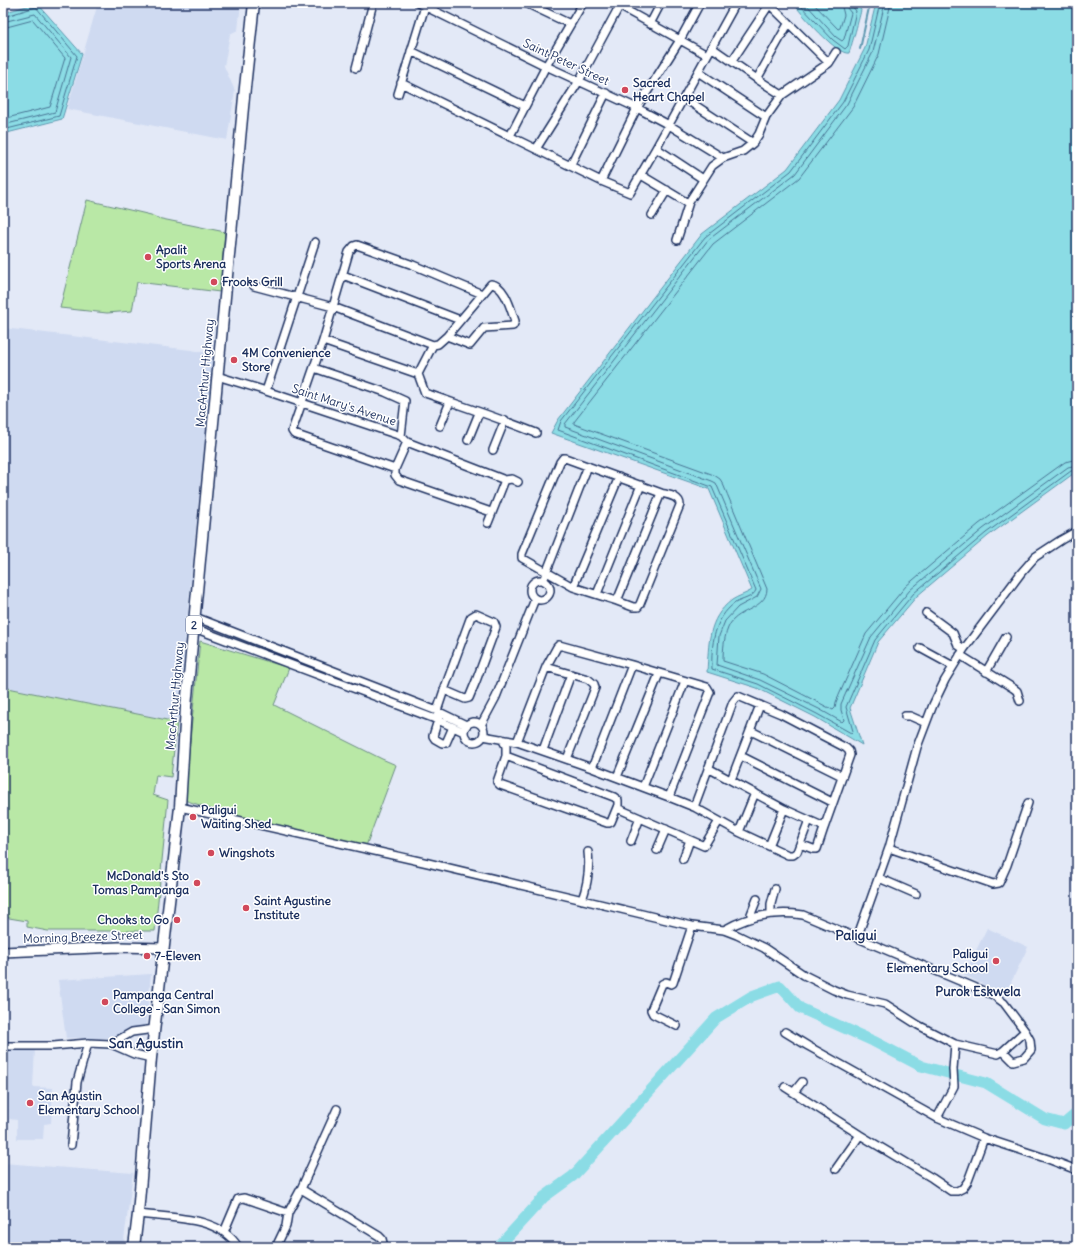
<svg xmlns="http://www.w3.org/2000/svg" width="1080" height="1250" viewBox="0 0 1080 1250" font-family="Delius,sans-serif">
<style>
.built{fill:#cfdaf1}
.green{fill:#b9e8a6;stroke:#6a8c82}
.water{fill:#8bdce5;stroke:#5e97af}
.lines{fill:none;stroke-linecap:round;stroke-linejoin:round}
.shore{stroke:#487494;stroke-width:1}
.stream{stroke:#5e97af;stroke-width:2}
.river{stroke:#8bdce5;stroke-width:11}
.minor-casing{stroke:#1b2f5e;stroke-width:10}
.major-casing{stroke:#1b2f5e;stroke-width:12}
.highway-casing{stroke:#1b2f5e;stroke-width:13}
.minor{stroke:#fff;stroke-width:7}
.major{stroke:#fff;stroke-width:9}
.highway{stroke:#fff;stroke-width:10}
.poi-dot{fill:#d1495b;stroke:#fff;stroke-width:1.5}
.labels{text-anchor:middle;stroke-width:3;stroke-linejoin:round;paint-order:stroke}
.shield{fill:#fff;stroke:#5f6d8e;stroke-width:1}
.shield-label{font-size:11px;font-weight:bold;fill:#1b2f5e}
.street-label{font-size:12px;fill:#1b2f5e;stroke:#fff}
.poi-label{font-size:12px;font-weight:bold;fill:#1b2f5e;stroke:#fff;text-anchor:start}
.neighbourhood-label{font-size:13px;font-weight:bold;fill:#1b2f5e;stroke:#fff}
.quarter-label{font-size:14px;font-weight:bold;fill:#1b2f5e;stroke:#fff}
</style>
<rect width="100%" height="100%" fill="#e3e9f7"/>
<filter id="ink" filterUnits="userSpaceOnUse"><feTurbulence type="fractalNoise" baseFrequency=".025" numOctaves="2"/><feDisplacementMap in="SourceGraphic" scale="8" xChannelSelector="R" yChannelSelector="G"/><feConvolveMatrix kernelMatrix="1 2 1 2 8 2 1 2 1" color-interpolation-filters="sRGB"/></filter>
<g filter="url(#ink)">
<path class="built" d="M98,3H241L238,30L230,34L224,66L235,91L227,140L67,109Z
M3,328L191,350L213,354L177,722L3,687Z
M987,928L1028,947L1005,995L964,975Z
M151,974L146,1025L113,1038H66L58,980Z
M8,1047L35,1048L33,1087L53,1088L51,1123L44,1124L43,1139H17V1120L9,1119L7,1064Z
M3,1163L133,1173L123,1247H3Z"/>
<path class="green" d="M87,200L151,215L157,218L225,232L220,292L137,282L132,311L107,313L60,308Z
M200,641L289,668L274,705L382,759L396,765L366,846L206,811V807L184,800Z
M3,687L177,722L171,777L156,775L153,795L168,800L155,931H48L27,927V921L3,917Z"/>
<path class="water" d="M37,3L82,54L62,119L3,134V13Z
M793,3H849L859,7C860,8 860,9 861,10C861,12 850,51 849,53C837,56 801,13 793,3Z
M876,3H1077V473L1073,474L988,536L917,596L878,642L850,708L862,745L815,717L757,688L707,672C709,644 707,619 732,600C738,596 746,594 752,590L709,489L551,433L558,420L702,234L787,169L839,100L865,48Z"/>
<g class="lines">
<path class="shore" d="M798,3L833,40L845,49L848,46L856,11L852,6V3
M805,3L836,37L842,41L844,39L851,13L847,8V3
M813,3L838,29L840,28L844,15L841,3
M880,3L869,50L843,102L791,171L705,237L561,421L558,430L712,487L756,590C753,598 742,599 735,603C714,618 711,645 712,669L758,684L817,714L851,733L853,731L846,707L875,640L914,593L986,533L1071,471L1077,470
M885,3L873,52L847,104L795,174L708,240L565,424V427L712,481L716,483L761,589L757,597L738,607L725,621L719,636L717,665L760,680L819,709L842,722L844,720L841,710V704L871,637L910,590L983,529L1068,467L1077,465
M891,3L879,54L853,107L799,178L713,244L574,422V424L714,475L720,479L723,484L767,589C766,609 739,609 730,624C724,634 723,650 723,661L763,674L833,710L835,708L836,702L866,634L906,586L979,524L1065,462L1077,459
M3,17L36,7L77,56L59,116L3,130
M3,22L35,14L71,57L55,112L3,125
M3,28L33,20L65,58L50,107L3,119"/>
<path class="stream" d="M860,49L870,3"/>
<path class="river" d="M498,1247L544,1197L573,1176L716,1018L752,996L780,986L800,1008L873,1041L921,1066L986,1083L1045,1119L1064,1124L1077,1113"/>
<g class="minor-casing">
<path id="minor" d="M418,3L546,66L637,108L669,125L723,158
M526,3L570,24
M768,3L829,63
M619,6L707,55
M650,24L661,3
M711,47L757,79L782,95
M411,51L525,106
M732,61L767,8L768,3
M356,68L373,3
M698,72L766,117
M757,79L788,24
M401,83L601,181L630,193L656,148L736,3
M398,94L426,3
M684,98L753,143
M510,136L546,66L583,3
M656,148L703,179
M536,149L579,81L621,3
M570,166L606,93
M641,175L686,202H689
M601,181L637,108L680,40L700,3
M652,215L667,190
M677,240L689,202L712,166L723,158L743,151L753,143L759,134L766,117L782,95L829,63L836,52
M343,275L460,320
M254,286L333,307L433,345
M482,294L413,265L357,245L354,246L349,252L323,341L292,431L294,434L395,469V475L399,480L491,512
M323,341L418,374L425,393C462,406 499,418 536,433
M314,368L385,392L405,401L401,436
M418,374L433,345L438,344L447,336L491,284C505,285 511,310 515,321L513,326L484,328L470,345L447,336
M217,376L263,390L401,436L407,442L505,480L512,479L518,482
M266,391L315,242
M440,426L450,402
M468,440L479,413
M493,450L505,420
M563,458H565L661,493L617,601L573,587L522,558V554L560,462Z
M395,469L407,442
M488,523L505,480
M530 590a10 10 0 1 1 20 0a10 10 0 1 1-20 0Z
M543,581L588,466
M573,587L619,477
M597,594L641,485
M617,601L633,607H638L640,604L680,505C680,496 668,495 661,493
M926,613L953,633L958,645L964,649
M195,617L437,711L466,725
M194,628L438,720L464,732
M920,648L953,666
M960,655L1013,688L1017,691L1020,701
M546,667L588,679L594,684L595,688L567,759
M986,672L1006,637
M444,690L465,699L469,698L476,681L496,627L494,622L476,614L471,617L470,619L444,690L437,711L438,720L433,736L435,739L442,743H446L453,727
M905,716H910L926,723
M464 732a10 10 0 1 1 20 0a10 10 0 1 1-20 0Z
M481,725L496,697L535,599
M751,731L842,776
M483,736L517,742L592,768L669,797L710,692L707,687L632,665L559,645L557,647L546,667L517,742
M502,739L506,746V756L614,797L618,800V805L611,822L609,823H607L500,785L497,782L506,756
M543,750L571,674
M741,756L832,802
M592,768L632,665
M617,777L659,674
M731,780L760,705
M643,787L685,681
M669,797L694,807L733,702L737,697L738,696L781,714L846,748L849,751L850,755L824,828L822,826L784,809L708,768
M180,807L428,863L692,926L724,930L737,935L764,948L804,975L834,990L847,995L885,1004L918,1025L955,1044L998,1054L1003,1051L1013,1061L1024,1058L1031,1050L1030,1040L1025,1031
M694,807L739,832L788,855H793L797,852L809,820
M617,808L704,846L719,821
M739,832L755,793
M631,841L640,818
M800,844L813,849H817L824,828
M769,846L784,809
M889,848L993,884L999,883L1007,865L1028,803
M657,850L666,829
M683,859L690,840
M879,878L916,894
M582,900C588,883 590,869 588,852
M771,914V904L775,889
M751,918V914L757,899
M724,930C748,916 776,911 803,915L993,995L1004,1003L1025,1031L1003,1051
M857,938L889,848L917,747L933,705L945,680L964,649L1021,573L1035,557L1061,540L1077,531
M677,1026L653,1014L651,1010L662,984L666,982L671,984L673,983L692,926
M785,1032L808,1046L937,1118L984,1138L1048,1159L1077,1170
M111,1044L132,1032L155,1029
M3,1046H53L88,1043L111,1044L134,1054L151,1058
M785,1087L860,1135L932,1178L951,1191H957L963,1188L968,1181L984,1138
M794,1092L802,1082
M937,1118L954,1086L953,1069L955,1044
M71,1145L77,1082L88,1043
M836,1169L860,1135
M301,1189L379,1236L382,1239L384,1247
M138,1214C170,1218 220,1216 238,1247
M224,1232L238,1199L244,1198L288,1213
M276,1247L286,1226L288,1213L301,1189L337,1109"/>
</g>
<g class="major-casing">
<path id="major" d="M3,952L119,947L163,948"/>
</g>
<g class="highway-casing">
<path id="highway" d="M134,1247L138,1214L151,1058L180,807L186,707L244,97L254,3"/>
</g>
<use href="#minor" class="minor"/>
<use href="#major" class="major"/>
<use href="#highway" class="highway"/>
</g>
</g>
<g class="poi-dot">
<circle cx="625" cy="90" r="4"/>
<circle cx="148" cy="257" r="4"/>
<circle cx="214" cy="282" r="4"/>
<circle cx="234" cy="360" r="4"/>
<circle cx="193" cy="817" r="4"/>
<circle cx="211" cy="853" r="4"/>
<circle cx="197" cy="883" r="4"/>
<circle cx="246" cy="908" r="4"/>
<circle cx="177" cy="920" r="4"/>
<circle cx="147" cy="956" r="4"/>
<circle cx="996" cy="961" r="4"/>
<circle cx="105" cy="1002" r="4"/>
<circle cx="30" cy="1103" r="4"/>
</g>
<g class="labels">
<rect class="shield" x="186" y="616" width="16" height="18" rx="3"/>
<g class="shield-label">
<text x="194" y="629">2</text>
</g>
<g class="street-label">
<text transform="translate(566 62) rotate(25)" y="4">Saint Peter Street</text>
<text transform="translate(205 373) rotate(-85)" y="4">MacArthur Highway</text>
<text transform="translate(344 405) rotate(18)" y="4">Saint Mary's Avenue</text>
<text transform="translate(175 696) rotate(-85)" y="4">MacArthur Highway</text>
<text transform="translate(83 937) rotate(-2)" y="4">Morning Breeze Street</text>
</g>
<g class="poi-label">
<text x="633" y="87">Sacred<tspan x="633" dy="14">Heart Chapel</tspan></text>
<text x="156" y="254">Apalit<tspan x="156" dy="14">Sports Arena</tspan></text>
<text x="222" y="286">Frooks Grill</text>
<text x="242" y="357">4M Convenience<tspan x="242" dy="14">Store</tspan></text>
<text x="201" y="814">Paligui<tspan x="201" dy="14">Waiting Shed</tspan></text>
<text x="219" y="857">Wingshots</text>
<text x="189" y="880" text-anchor="end">McDonald's Sto<tspan x="189" dy="14">Tomas Pampanga</tspan></text>
<text x="254" y="905">Saint Agustine<tspan x="254" dy="14">Institute</tspan></text>
<text x="169" y="924" text-anchor="end">Chooks to Go</text>
<text x="988" y="958" text-anchor="end">Paligui<tspan x="988" dy="14">Elementary School</tspan></text>
<text x="155" y="960">7-Eleven</text>
<text x="113" y="999">Pampanga Central<tspan x="113" dy="14">College - San Simon</tspan></text>
<text x="38" y="1100">San Agustin<tspan x="38" dy="14">Elementary School</tspan></text>
</g>
<g class="neighbourhood-label">
<text x="978" y="996">Purok Eskwela</text>
</g>
<g class="quarter-label">
<text x="856" y="940">Paligui</text>
<text x="146" y="1048">San Agustin</text>
</g>
</g>
<rect width="1080" height="1250" fill="none" stroke="#fff" stroke-width="16"/>
<rect x="8" y="8" width="1064" height="1234" fill="none" stroke="#1b2f5e" stroke-width="1.5" filter="url(#ink)"/>
</svg>
